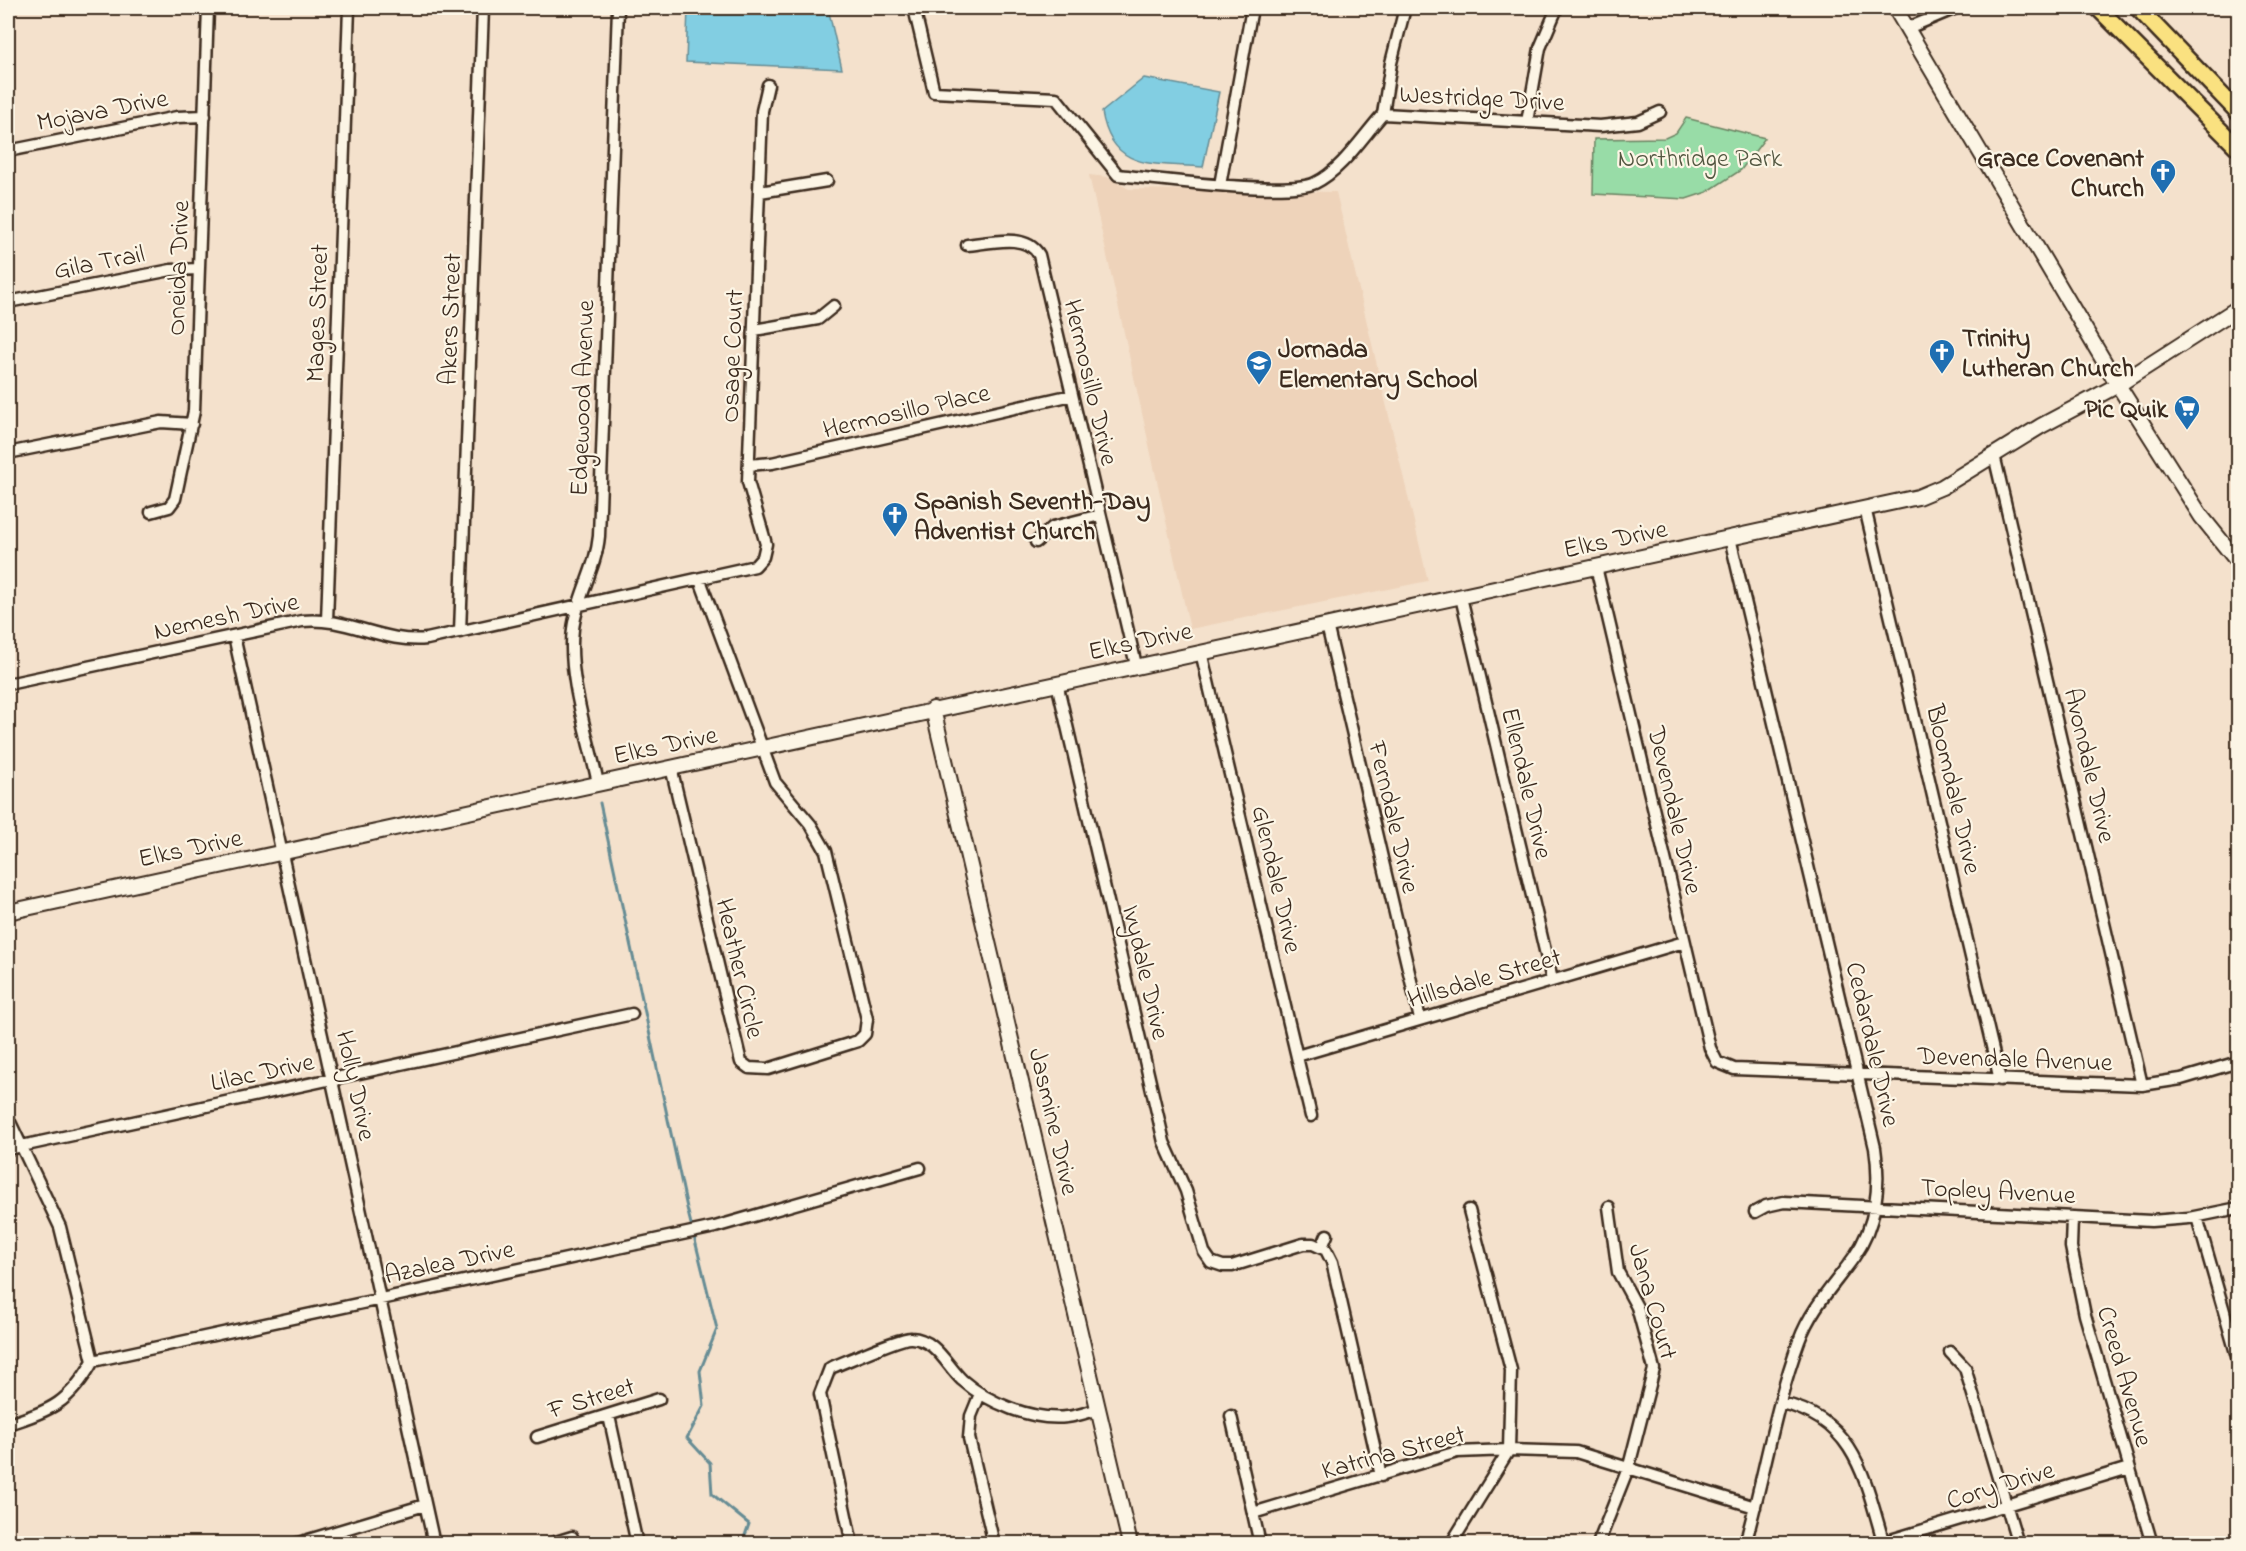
<svg xmlns="http://www.w3.org/2000/svg" width="2246" height="1551" viewBox="0 0 2246 1551" font-family="'Indie Flower',sans-serif">
<style>
.built{fill:#eed3ba}
.green{fill:#98dca7;stroke:#6a8362;stroke-width:1.5}
.water{fill:#82cee2;stroke:#668c94;stroke-width:1.5}
.lines{fill:none;stroke-linecap:round;stroke-linejoin:round}
.stream{stroke:#668c94;stroke-width:3}
.street-casing{stroke:#3b2a1e;stroke-width:15}
.secondary-casing{stroke:#3b2a1e;stroke-width:18}
.primary-casing{stroke:#3b2a1e;stroke-width:20}
.street{stroke:#fcf5e5;stroke-width:10}
.secondary{stroke:#fcf5e5;stroke-width:14}
.primary{stroke:#fae180;stroke-width:15}
.labels{text-anchor:middle;stroke-width:4.5;stroke-linejoin:round;paint-order:stroke}
.street-label{font-size:26px;fill:#3b2a1e;stroke:#fcf5e5}
.park-label{font-size:26px;fill:#525640;stroke:#fcf5e5}
.poi-label{font-size:26px;font-weight:bold;fill:#3b2a1e;stroke:#fcf5e5;text-anchor:start}
</style>
<rect width="100%" height="100%" fill="#f4e1cc"/>
<filter id="ink" filterUnits="userSpaceOnUse"><feTurbulence type="fractalNoise" baseFrequency=".0167" numOctaves="2"/><feDisplacementMap in="SourceGraphic" scale="12" xChannelSelector="R" yChannelSelector="G"/><feConvolveMatrix kernelMatrix="1 2 1 2 8 2 1 2 1" color-interpolation-filters="sRGB"/></filter>
<g filter="url(#ink)">
<path class="built" d="M1089,175L1107,177L1129,189L1336,192L1428,581L1190,629Z"/>
<path class="green" d="M1686,118L1765,138L1741,170L1707,192L1686,199L1593,194L1594,139L1665,138L1676,133Z"/>
<path class="water" d="M688,8H828L842,69L686,62Z
M1144,78L1219,92L1203,167C1155,163 1112,172 1102,112Z"/>
<g class="lines">
<path class="stream" d="M600,803L687,1208L717,1329L700,1371L704,1406L687,1438L710,1463L712,1494L749,1524L742,1544"/>
<g class="street-casing">
<path id="street" d="M914,8L934,92L1056,98L1118,175C1155,179 1287,196 1315,183C1342,170 1363,136 1383,114L1600,126L1638,122L1660,112
M1908,28L1956,8
M1383,114L1391,63L1405,8
M1527,122L1540,48L1557,8
M8,151L177,117L205,116
M1220,185L1252,8
M760,192L827,181
M967,245C989,243 1026,232 1039,255L1136,665
M8,302L171,270L199,269
M754,330L818,319L834,306
M8,453L161,422L192,424
M1994,455L2142,1085
M749,465L772,463L1072,395
M1865,508L2000,1080
M151,512L169,507L175,499L194,411L208,8
M1730,538L1875,1148C1881,1186 1876,1226 1854,1257C1834,1285 1811,1308 1799,1341C1775,1406 1764,1477 1745,1544
M1036,542L1053,527L1100,515
M1596,567L1710,1048L1717,1062L1734,1069L2142,1085L2181,1079L2238,1062
M1461,597L1552,980
M327,621L349,8
M1327,625L1420,1019
M460,632L483,8
M234,636L434,1544
M1201,652L1311,1116
M1057,683L1164,1142L1186,1191L1204,1252L1211,1262L1223,1266H1232L1303,1244H1313L1326,1250L1332,1262L1381,1476
M8,684L302,621C346,616 383,644 427,639L755,566L763,557L766,544L748,482L762,111L768,85
M671,767L741,1062L749,1068L768,1069L858,1041L865,1034L867,1019L826,851L811,825L775,782L700,580
M598,783C588,736 567,676 573,629C577,596 596,569 599,536L618,8
M1297,1056L1684,942
M8,1118L60,1227L93,1361
M8,1149L632,1014
M1755,1212L1766,1206L1784,1202L2151,1221L2189,1218L2238,1208
M2197,1217L2238,1360
M2072,1218L2071,1247L2085,1315L2152,1544
M1322,1247L1327,1235
M1950,1352L1965,1368L2018,1544
M93,1361L715,1227L920,1168
M980,1394L971,1416L969,1438L994,1544
M1781,1403C1856,1419 1865,1480 1884,1544
M609,1416L637,1544
M1231,1416L1260,1544
M8,1424C51,1411 70,1402 93,1361
M537,1437L659,1399
M1253,1513L1457,1452L1509,1450L1576,1452L1755,1507
M1884,1542L2129,1468
M295,1544L425,1505
M549,1544L572,1537
M852,1544L820,1394L830,1368C843,1363 901,1337 911,1338C936,1339 946,1365 962,1380C988,1403 1032,1421 1067,1417C1078,1416 1088,1412 1098,1409
M1451,1544L1509,1450L1511,1370L1469,1210
M1598,1544L1629,1466L1654,1369L1637,1307L1618,1272L1609,1207"/>
</g>
<g class="secondary-casing">
<path id="secondary" d="M1895,8L2118,385L2201,516L2238,562
M933,709L1130,1544
M8,912L1918,497L1942,487L2041,426L2118,385L2238,308"/>
</g>
<g class="primary-casing">
<path id="primary" d="M2098,8L2238,148
M2138,8L2238,112"/>
</g>
<use href="#street" class="street"/>
<use href="#secondary" class="secondary"/>
<use href="#primary" class="primary"/>
</g>
</g>
<defs>
<g id="church-pin" transform="scale(1.35)"><path d="M0 17L-7.5 6A9.5 9.5 0 1 1 7.5 6Z" fill="#1f6fb2" stroke="#fcf5e5"/><path d="M-1.2-6h2.4v3.5h3.3v2.4h-3.3V6h-2.4V-.1h-3.3v-2.4h3.3Z" fill="#fff"/></g>
<g id="school-pin" transform="scale(1.35)"><path d="M0 17L-7.5 6A9.5 9.5 0 1 1 7.5 6Z" fill="#1f6fb2" stroke="#fcf5e5"/><path d="M0-5L7-2L0 1L-7-2ZM-4 1L0 2.5L4 1V4Q0 6-4 4Z" fill="#fff"/></g>
<g id="supermarket-pin" transform="scale(1.35)"><path d="M0 17L-7.5 6A9.5 9.5 0 1 1 7.5 6Z" fill="#1f6fb2" stroke="#fcf5e5"/><path d="M-6-5.5h2.5l.6 2H6L4.5 2H-2.5L-4.4-4H-6ZM-1.5 3.2a1.3 1.3 0 1 0 .1 0ZM3 3.2a1.3 1.3 0 1 0 .1 0Z" fill="#fff"/></g>
</defs>
<g fill-rule="evenodd">
<use href="#church-pin" x="2163" y="172"/>
<use href="#church-pin" x="1942" y="352"/>
<use href="#school-pin" x="1259" y="363"/>
<use href="#supermarket-pin" x="2187" y="408"/>
<use href="#church-pin" x="895" y="515"/>
</g>
<g class="labels">
<g class="street-label">
<text transform="translate(1482 97) rotate(3)" y="9">Westridge Drive</text>
<text transform="translate(102 109) rotate(-11)" y="9">Mojava Drive</text>
<text transform="translate(99 261) rotate(-11)" y="9">Gila Trail</text>
<text transform="translate(177 268) rotate(-88)" y="9">Oneida Drive</text>
<text transform="translate(316 313) rotate(-88)" y="9">Mages Street</text>
<text transform="translate(449 319) rotate(-88)" y="9">Akers Street</text>
<text transform="translate(731 356) rotate(-88)" y="9">Osage Court</text>
<text transform="translate(1092 382) rotate(77)" y="9">Hermosillo Drive</text>
<text transform="translate(581 398) rotate(-88)" y="9">Edgewood Avenue</text>
<text transform="translate(906 410) rotate(-13)" y="9">Hermosillo Place</text>
<text transform="translate(1615 538) rotate(-12)" y="9">Elks Drive</text>
<text transform="translate(226 615) rotate(-12)" y="9">Nemesh Drive</text>
<text transform="translate(1140 640) rotate(-12)" y="9">Elks Drive</text>
<text transform="translate(665 744) rotate(-12)" y="9">Elks Drive</text>
<text transform="translate(2091 765) rotate(77)" y="9">Avondale Drive</text>
<text transform="translate(1528 783) rotate(77)" y="9">Ellendale Drive</text>
<text transform="translate(1955 789) rotate(77)" y="9">Bloomdale Drive</text>
<text transform="translate(1676 810) rotate(77)" y="9">Devendale Drive</text>
<text transform="translate(1395 817) rotate(77)" y="9">Ferndale Drive</text>
<text transform="translate(190 847) rotate(-12)" y="9">Elks Drive</text>
<text transform="translate(1278 879) rotate(77)" y="9">Glendale Drive</text>
<text transform="translate(741 968) rotate(77)" y="9">Heather Circle</text>
<text transform="translate(1147 972) rotate(77)" y="9">Ivydale Drive</text>
<text transform="translate(1484 977) rotate(-16)" y="9">Hillsdale Street</text>
<text transform="translate(1874 1044) rotate(77)" y="9">Cedardale Drive</text>
<text transform="translate(2015 1058) rotate(2)" y="9">Devendale Avenue</text>
<text transform="translate(262 1071) rotate(-12)" y="9">Lilac Drive</text>
<text transform="translate(357 1085) rotate(78)" y="9">Holly Drive</text>
<text transform="translate(1055 1121) rotate(77)" y="9">Jasmine Drive</text>
<text transform="translate(1998 1190) rotate(3)" y="9">Topley Avenue</text>
<text transform="translate(449 1261) rotate(-12)" y="9">Azalea Drive</text>
<text transform="translate(1654 1301) rotate(74)" y="9">Jana Court</text>
<text transform="translate(2126 1376) rotate(74)" y="9">Creed Avenue</text>
<text transform="translate(591 1397) rotate(-17)" y="9">F Street</text>
<text transform="translate(1393 1451) rotate(-15)" y="9">Katrina Street</text>
<text transform="translate(2000 1484) rotate(-17)" y="9">Cory Drive</text>
</g>
<g class="park-label">
<text x="1700" y="166">Northridge Park</text>
</g>
<g class="poi-label">
<text x="2144" y="166" text-anchor="end">Grace Covenant<tspan x="2144" dy="30">Church</tspan></text>
<text x="1962" y="346">Trinity<tspan x="1962" dy="30">Lutheran Church</tspan></text>
<text x="1278" y="357">Jornada<tspan x="1278" dy="30">Elementary School</tspan></text>
<text x="2168" y="417" text-anchor="end">Pic Quik</text>
<text x="914" y="509">Spanish Seventh-Day<tspan x="914" dy="30">Adventist Church</tspan></text>
</g>
</g>
<rect width="2246" height="1551" fill="none" stroke="#fcf5e5" stroke-width="30"/>
<rect x="15" y="15" width="2216" height="1521" fill="none" stroke="#3b2a1e" stroke-width="2" filter="url(#ink)"/>
</svg>
